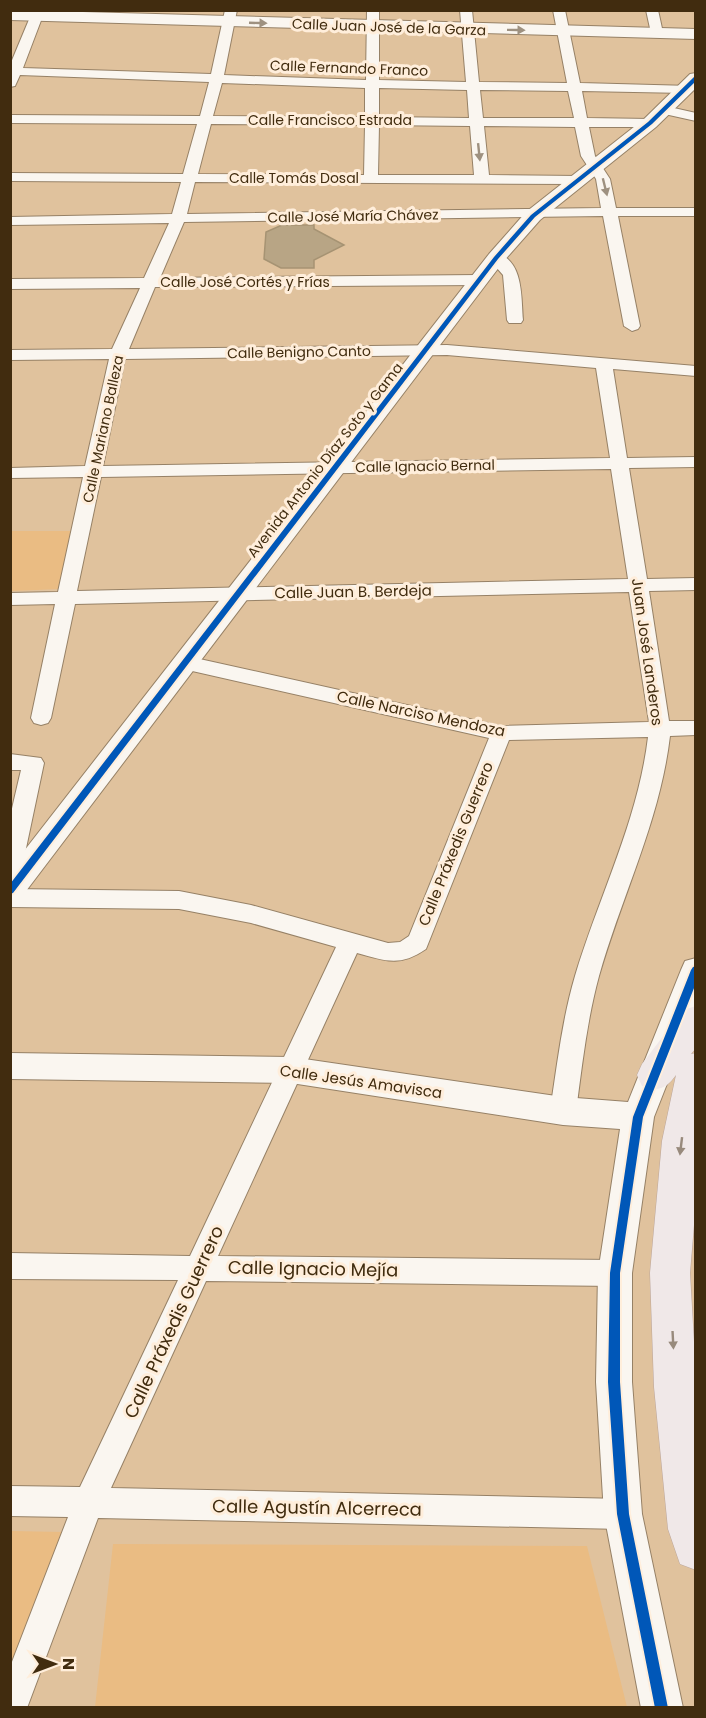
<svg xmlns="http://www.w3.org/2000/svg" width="706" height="1718" viewBox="0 0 706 1718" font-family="Poppins,sans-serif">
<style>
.built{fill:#eabc83}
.building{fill:#b8a585;stroke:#a69373;stroke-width:1.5}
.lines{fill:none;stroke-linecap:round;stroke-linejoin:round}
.minor-casing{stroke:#968166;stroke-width:2}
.tertiary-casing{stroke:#968166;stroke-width:2}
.trunk-casing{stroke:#bba69c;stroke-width:1}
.minor{fill:#faf6f0;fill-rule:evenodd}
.tertiary{fill:#faf6f0;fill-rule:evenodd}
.trunk{fill:#f0e8e8;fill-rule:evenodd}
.cycleway-casing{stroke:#ffeedb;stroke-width:4}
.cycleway{fill:#0057b8;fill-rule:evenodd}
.oneway{fill:#9e9180}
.oneway2{fill:#988a7c}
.labels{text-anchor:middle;stroke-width:6;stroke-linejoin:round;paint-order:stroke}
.far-street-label{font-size:14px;fill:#412c0f;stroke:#ffeedb}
.street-label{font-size:15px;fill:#412c0f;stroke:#ffeedb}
.near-street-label{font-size:18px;fill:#412c0f;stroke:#ffeedb}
</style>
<rect width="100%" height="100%" fill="#e0c29d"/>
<path class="built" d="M10,531H75L61,589L11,591Z
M11,1531L63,1532L11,1668Z
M113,1544L587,1546L627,1707H95Z"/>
<path class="building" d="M282,225H314V229L344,245L314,260V268H281L264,259L266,232Z"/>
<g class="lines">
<g class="minor-casing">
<path id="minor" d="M33,10H45L23,68L211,74L225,10H237L224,75L366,80L367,10H379V80L466,82L460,10H472L479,82L567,83L553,10H565L580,83L691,86L693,89L691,92L686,93L582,91L587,118L650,119L657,123L650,127H589L595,156L610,179L616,208H696V216H618L640,326L638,329L632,331L624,326L603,216L184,222L160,278L479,275L487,280L479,285L155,287L129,349L447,345L696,366V376L613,369L627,458L696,457V467L629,468L647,579L696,578V590L649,591L669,721H696V735L670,736C660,821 622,895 599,976C587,1020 582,1066 576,1111L572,1119L563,1122L554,1119L550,1111C557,1066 562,1020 575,976C599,896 638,821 648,737L509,740L426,949C400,967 386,961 357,953L218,1256L615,1260L625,1264L629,1273L625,1282L615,1286L206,1281L111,1488L623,1499L634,1503L638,1514L634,1525L623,1529L98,1518L27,1708H10V1667L68,1517L10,1516V1486L80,1487L178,1280L10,1279V1253L190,1256L336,947L251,923L179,909L10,907V889L179,891L251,905L388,943L400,942L409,936L489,738L179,668L176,663L179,658L186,656L501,726L649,722L629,592L75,604L51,718L48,723L41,725L34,723L31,718L55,604L10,605V593L58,592L83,477L10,478V468L85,466L109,359L10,360V350L112,349L140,288L10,289V279L144,278L169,223L10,225V217L172,214L181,182L10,181V173L183,174L197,124L10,123V115L200,116L209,82L20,75L15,86L10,87V65ZM222,83L365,88V117L213,116ZM379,88L467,90L469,118L379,117ZM480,90L568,91L574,118H483ZM211,124L365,125L364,175L198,174ZM379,125L470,126L474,175H378ZM484,126L575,127L581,156L596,179L601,208L187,214L195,182L578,184L585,180L578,176L489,175ZM447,355L596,368L610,458L103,466L125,359ZM611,469L628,579L77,591L101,477Z
M646,10H658L663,33L661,36L657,37L651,33Z
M665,106L696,113V121L660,113L658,110Z
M496,253C524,260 521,298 523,320L521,323H509L507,320L503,275L488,258Z
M10,754L41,758L44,763L21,872L18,878L10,880V817L21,770H10Z"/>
</g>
<g class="tertiary-casing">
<path id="tertiary" d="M10,10L696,29V39L10,20Z
M696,73V88L656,127L540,220L503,262L20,899L10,902V869L489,254L526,212L644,119L690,74Z
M696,958V1010L654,1117L632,1273V1382L642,1514L683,1708H641L604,1514L596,1382L598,1273L620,1129L563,1125L291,1083L10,1079V1053L291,1057L563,1097L628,1102L681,970L685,961Z"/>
</g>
<g class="trunk-casing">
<path id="trunk" d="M696,1006V1048L691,1054L696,1053V1201L690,1273L696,1376V1570L680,1564L668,1529L654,1387L650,1273L662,1141L676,1075C666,1089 658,1092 642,1086L637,1075L642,1064L683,1010Z"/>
</g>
<use href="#minor" class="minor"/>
<use href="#tertiary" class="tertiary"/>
<use href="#trunk" class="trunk"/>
<g class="cycleway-casing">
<path id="cycleway" d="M694,77H696V81L652,124L535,217L498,259L13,893L10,894V884L494,257L531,215L648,122Z
M696,966V983L643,1117L620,1273V1382L629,1514L668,1708H655L617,1514L608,1382L610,1273L633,1117L691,970L693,967Z"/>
</g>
<use href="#cycleway" class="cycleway"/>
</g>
<defs><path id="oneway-solid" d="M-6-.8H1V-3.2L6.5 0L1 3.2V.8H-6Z" transform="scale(1.5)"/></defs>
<g class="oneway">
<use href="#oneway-solid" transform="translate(258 23) rotate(2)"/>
<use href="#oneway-solid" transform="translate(516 30) rotate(1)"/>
<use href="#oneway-solid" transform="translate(479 152) rotate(84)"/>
<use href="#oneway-solid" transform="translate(605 187) rotate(76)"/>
</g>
<g class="oneway2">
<use href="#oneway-solid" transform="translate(681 1146) rotate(97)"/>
<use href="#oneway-solid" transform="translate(673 1340) rotate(87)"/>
</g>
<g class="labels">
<g class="far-street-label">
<text transform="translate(389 27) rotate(2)" y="5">Calle Juan José de la Garza</text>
<text transform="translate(349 68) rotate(2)" y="5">Calle Fernando Franco</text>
<text x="330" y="125">Calle Francisco Estrada</text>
<text x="294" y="183">Calle Tomás Dosal</text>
<text transform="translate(353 216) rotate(-1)" y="5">Calle José María Chávez</text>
<text x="245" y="287">Calle José Cortés y Frías</text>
<text transform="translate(299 352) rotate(-1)" y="5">Calle Benigno Canto</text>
<text transform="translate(103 429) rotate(-78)" y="5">Calle Mariano Balleza</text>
<text transform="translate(325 460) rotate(-52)" y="5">Avenida Antonio Díaz Soto y Gama</text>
<text transform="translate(425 466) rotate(-1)" y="5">Calle Ignacio Bernal</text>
</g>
<g class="street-label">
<text transform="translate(353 592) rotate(-1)" y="5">Calle Juan B. Berdeja</text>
<text transform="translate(647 652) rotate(82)" y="5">Juan José Landeros</text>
<text transform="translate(421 714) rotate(12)" y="5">Calle Narciso Mendoza</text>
<text transform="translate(456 844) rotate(-68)" y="5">Calle Práxedis Guerrero</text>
<text transform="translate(361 1082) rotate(8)" y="5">Calle Jesús Amavisca</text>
</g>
<g class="near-street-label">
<text transform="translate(313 1269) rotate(1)" y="6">Calle Ignacio Mejía</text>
<text transform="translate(174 1322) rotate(-65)" y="6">Calle Práxedis Guerrero</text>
<text transform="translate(317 1508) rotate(1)" y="6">Calle Agustín Alcerreca</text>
</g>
</g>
<rect width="706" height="1718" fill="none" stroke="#412c0f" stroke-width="24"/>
<g transform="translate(54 1664) rotate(90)" stroke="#ffeedb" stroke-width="4.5" paint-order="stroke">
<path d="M0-4.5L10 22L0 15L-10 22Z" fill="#412c0f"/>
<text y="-9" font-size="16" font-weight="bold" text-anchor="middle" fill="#412c0f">N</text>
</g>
</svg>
